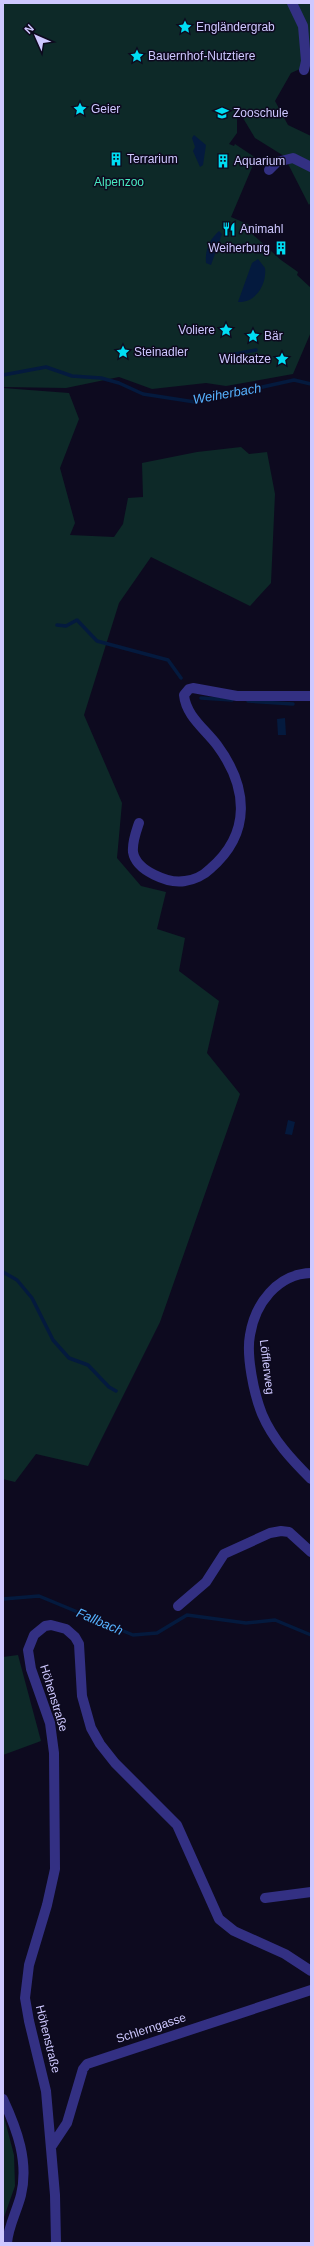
<svg xmlns="http://www.w3.org/2000/svg" width="314" height="2246" viewBox="0 0 314 2246" font-family="Helvetica,sans-serif">
<style>
.green{fill:#0d2928}
.water{fill:#041a3e}
.lines{fill:none;stroke-linecap:round;stroke-linejoin:round}
.stream{stroke:#041a3e;stroke-width:3.5}
.minor{stroke:#333083;stroke-width:10}
.labels{text-anchor:middle;stroke-width:3;stroke-linejoin:round;paint-order:stroke}
.poi-label{font-size:12px;fill:#cec8ff;stroke:#0d0a1f;text-anchor:start}
.park-label{font-size:12px;fill:#49eac0;stroke:#0d0a1f}
.street-label{font-size:12px;fill:#cec8ff;stroke:#0d0a1f}
.water-label{font-size:13px;font-style:italic;fill:#56b2ff;stroke:#0d0a1f}
</style>
<rect width="100%" height="100%" fill="#0d0a1f"/>
<path class="green" d="M3,3H311V64L291,73L275,101L288,125L311,136V202L309,205L284,156L255,138L237,108V133L229,144L234,146L235,144L256,158L231,217L252,226L250,232L281,260L298,272L297,275L311,288V332L293,374L226,386L206,383L152,389L119,377L66,388L3,387Z
M3,388L69,393L79,419L60,468L75,523L70,535L114,537L123,524L128,498L143,497L142,463L197,452L241,447L249,454L267,452L275,494L271,583L250,606L151,557L119,603L84,715L122,803L117,858L141,886L166,892L157,929L185,938L179,971L219,1001L207,1053L240,1094L160,1322L88,1466L36,1454L15,1482L3,1479Z
M18,1655L41,1741L3,1755V1657Z
M3,2113L14,2155L15,2186L3,2220Z"/>
<path class="water" d="M194,135L206,145L203,165L200,167L193,151L195,147L192,138Z
M219,231L222,234L211,265L206,263C205,250 209,240 219,231Z
M258,259L265,268C267,284 256,303 238,302L252,263Z
M285,718L286,735H278L277,719Z
M288,1120L295,1122L292,1135L285,1134Z"/>
<g class="lines">
<path class="stream" d="M235,354L256,350
M3,375L46,367L72,376L101,378L119,383L143,394L195,402L294,380L311,384
M57,625L66,626L77,620L97,641L168,660L181,678
M201,698L232,700
M248,701L293,704
M3,1272L17,1280L32,1298L53,1340L69,1358L88,1365L109,1387L116,1391
M3,1599L39,1596L133,1635L157,1633L187,1615L246,1623L275,1620L311,1635"/>
<path class="minor" d="M292,3L303,26L306,61L304,70
M269,170L277,162L293,158L311,167
M139,823C136,832 132,842 133,852C136,871 169,884 185,881C194,880 204,875 210,869C252,833 248,787 217,745C205,729 186,716 184,695L189,689L193,688L237,696H311
M311,1273C277,1274 255,1304 250,1335C246,1356 254,1394 262,1414C273,1440 292,1460 311,1479
M178,1606L206,1582L224,1554L270,1533L281,1531L289,1532L311,1552
M265,1898L311,1892
M3,2099C17,2129 29,2162 21,2195C17,2211 8,2227 7,2243
M51,2147L67,2123L83,2069L87,2064L311,1990
M56,2243L55,2195L46,2091L29,2021L25,1998L29,1965L47,1905L55,1869L54,1753L50,1723L31,1669L28,1650L34,1635L45,1626L51,1625L66,1629L75,1637L79,1644L82,1696L91,1728L100,1744L115,1763L177,1825L219,1919L234,1931L285,1954L311,1971"/>
</g>
<defs>
<g id="sight-bare" transform="scale(1.08)"><path d="M0-6L1.8-2.2L6-1.7L2.9 1.2L3.7 5.4L0 3.3L-3.7 5.4L-2.9 1.2L-6-1.7L-1.8-2.2Z" fill="#00ddf3" stroke="#0d0a1f" stroke-width="2.5" paint-order="stroke"/></g>
<g id="school-bare" transform="scale(1.08)"><path d="M0-5L7-2L0 1L-7-2ZM-4 1L0 2.5L4 1V4Q0 6-4 4Z" fill="#00ddf3" stroke="#0d0a1f" stroke-width="2.5" paint-order="stroke"/></g>
<g id="building-bare" transform="scale(1.08)"><path d="M-4-6H4V6H1V3H-1V6H-4ZM-2.5-4.3h1.7v1.8h-1.7ZM.8-4.3h1.7v1.8H.8ZM-2.5-1h1.7V.8h-1.7ZM.8-1h1.7V.8H.8Z" fill="#00ddf3" stroke="#0d0a1f" stroke-width="2.5" paint-order="stroke"/></g>
<g id="restaurant-bare" transform="scale(1.08)"><path d="M-5-6h1v4h1v-4h1v4h1v-4h1v5L-1.5 .5V6h-2V.5L-5-1ZM5-6V6H3V1.5H1.5Q1.5-4 5-6Z" fill="#00ddf3" stroke="#0d0a1f" stroke-width="2.5" paint-order="stroke"/></g>
</defs>
<g fill-rule="evenodd">
<use href="#sight-bare" x="185" y="27"/>
<use href="#sight-bare" x="137" y="56"/>
<use href="#sight-bare" x="80" y="109"/>
<use href="#school-bare" x="222" y="113"/>
<use href="#building-bare" x="116" y="159"/>
<use href="#building-bare" x="223" y="161"/>
<use href="#restaurant-bare" x="229" y="229"/>
<use href="#building-bare" x="281" y="248"/>
<use href="#sight-bare" x="226" y="330"/>
<use href="#sight-bare" x="253" y="336"/>
<use href="#sight-bare" x="123" y="352"/>
<use href="#sight-bare" x="282" y="359"/>
</g>
<g class="labels">
<g class="poi-label">
<text x="196" y="31">Engländergrab</text>
<text x="148" y="60">Bauernhof-Nutztiere</text>
<text x="91" y="113">Geier</text>
<text x="233" y="117">Zooschule</text>
<text x="127" y="163">Terrarium</text>
<text x="234" y="165">Aquarium</text>
<text x="240" y="233">Animahl</text>
<text x="270" y="252" text-anchor="end">Weiherburg</text>
<text x="215" y="334" text-anchor="end">Voliere</text>
<text x="264" y="340">Bär</text>
<text x="134" y="356">Steinadler</text>
<text x="271" y="363" text-anchor="end">Wildkatze</text>
</g>
<g class="park-label">
<text x="119" y="186">Alpenzoo</text>
</g>
<g class="street-label">
<text transform="translate(267 1367) rotate(83)" y="4">Löfflerweg</text>
<text transform="translate(54 1698) rotate(73)" y="4">Höhenstraße</text>
<text transform="translate(151 2028) rotate(-18)" y="4">Schlerngasse</text>
<text transform="translate(48 2039) rotate(76)" y="4">Höhenstraße</text>
</g>
<g class="water-label">
<text transform="translate(227 393) rotate(-10)" y="5">Weiherbach</text>
<text transform="translate(100 1621) rotate(23)" y="5">Fallbach</text>
</g>
</g>
<rect width="314" height="2246" fill="none" stroke="#cec8ff" stroke-width="8"/>
<g transform="translate(36 36) rotate(315)" stroke="#0d0a1f" stroke-width="3" paint-order="stroke">
<path d="M0-3L7 15L0 10L-7 15Z" fill="#cec8ff"/>
<text y="-6" font-size="11" font-weight="bold" text-anchor="middle" fill="#cec8ff">N</text>
</g>
</svg>
